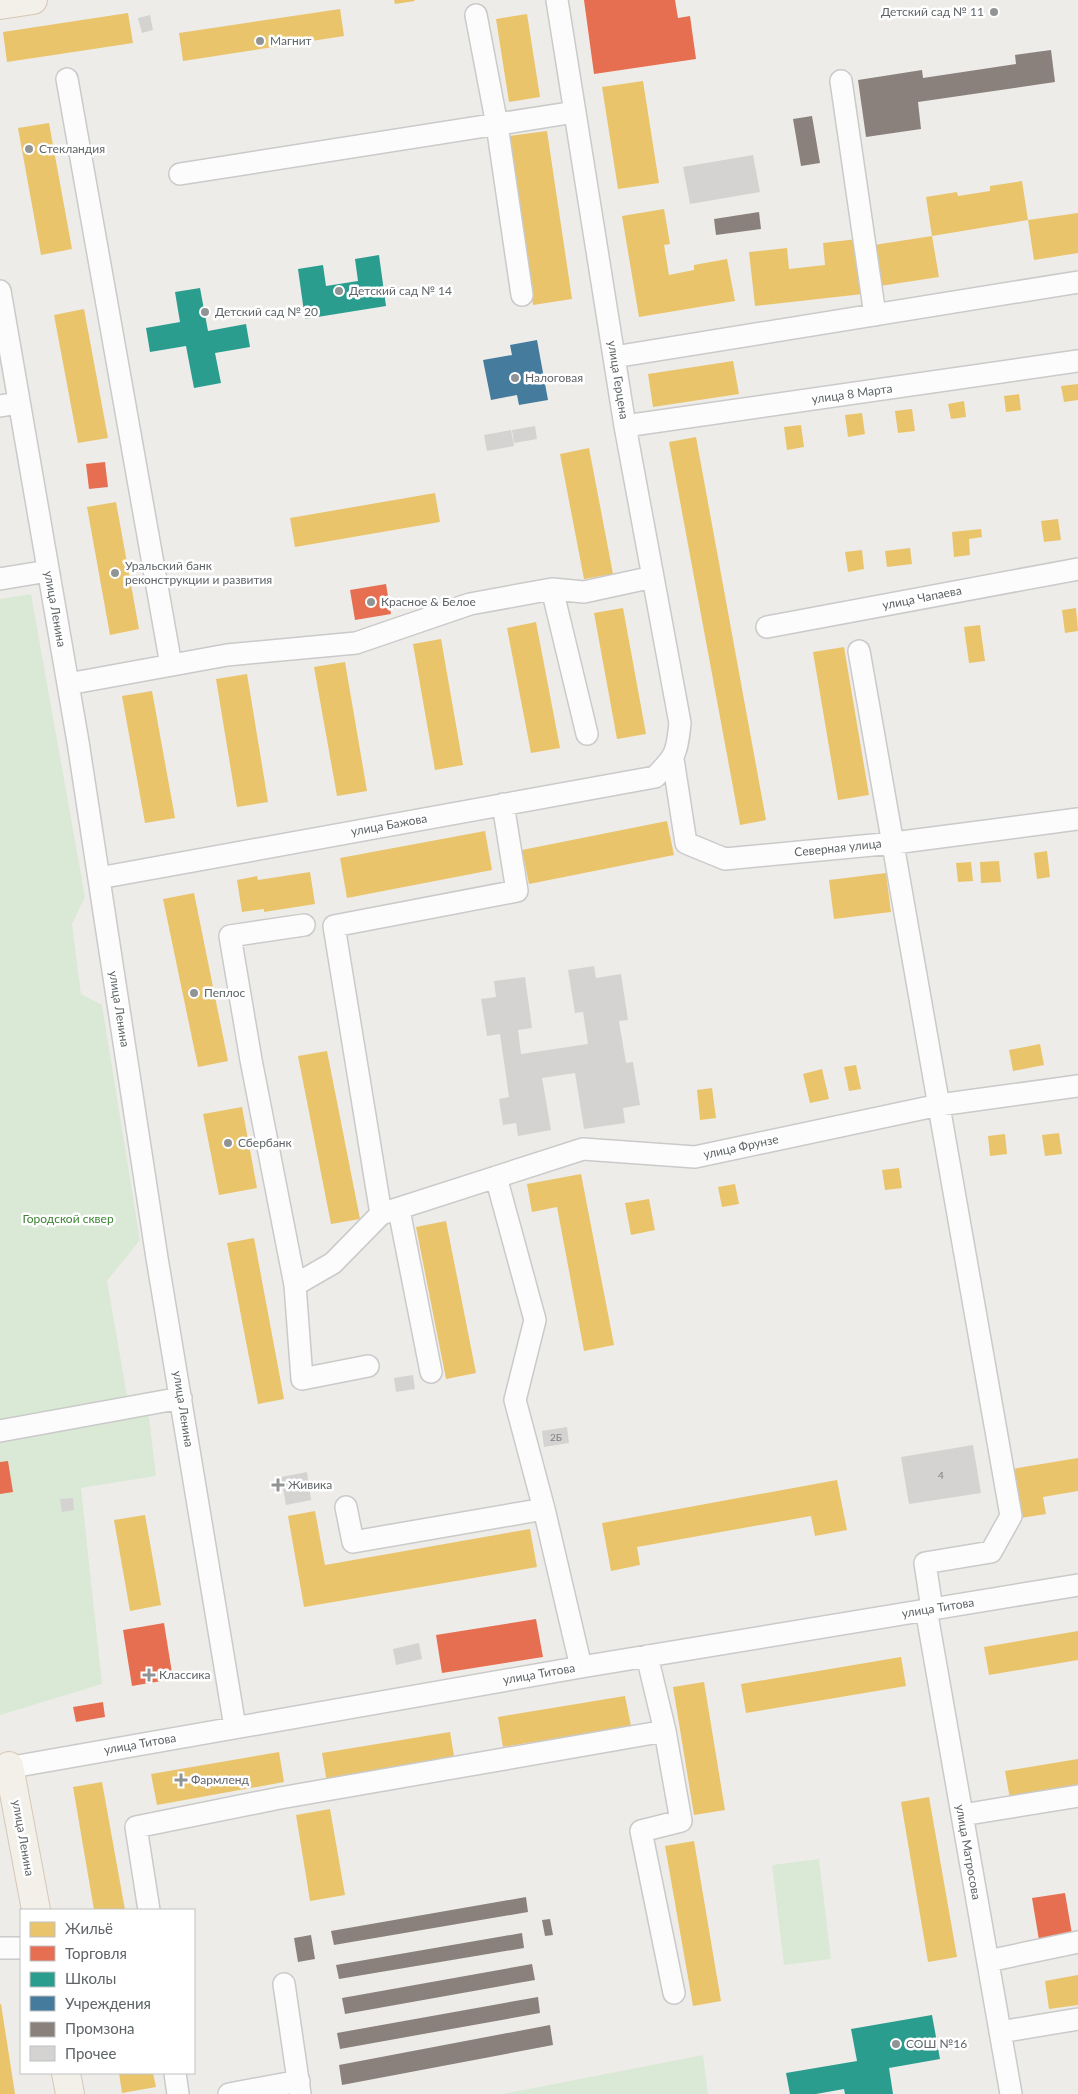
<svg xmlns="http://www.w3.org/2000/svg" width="1078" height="2094" viewBox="0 0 1078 2094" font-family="Lato,sans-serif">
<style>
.green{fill:#dae9d5}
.homes{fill:#e9c46a}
.shops{fill:#e76f51}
.schools{fill:#2a9d8f}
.public{fill:#457b9d}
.industry{fill:#8a817c}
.building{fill:#d4d3d2}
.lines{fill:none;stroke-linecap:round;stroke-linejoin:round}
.minor-casing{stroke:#cacaca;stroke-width:24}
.major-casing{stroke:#d6c8b7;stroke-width:30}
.minor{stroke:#fcfcfc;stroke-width:21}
.major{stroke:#f3efe9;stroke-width:28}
.poi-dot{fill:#909494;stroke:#fff;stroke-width:2}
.labels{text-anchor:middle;stroke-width:5;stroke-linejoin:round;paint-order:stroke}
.number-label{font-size:10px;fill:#7d8183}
.poi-label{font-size:12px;fill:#5e6467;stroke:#fff;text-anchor:start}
.street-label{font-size:12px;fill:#5e6467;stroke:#fff}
.park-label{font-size:12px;fill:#3d8133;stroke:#fff}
</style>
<rect width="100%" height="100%" fill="#eeece9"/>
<path class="green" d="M31,594L85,897L72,924L81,994L102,1005L140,1240L107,1281L127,1396L149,1417L156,1476L81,1488L102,1684L0,1715V599Z
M819,1859L831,1959L784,1965L772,1865Z
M703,2055L708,2094H503Z"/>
<path class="homes" d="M394,0H414L415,1L395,4Z
M340,9L344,36L183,61L179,33Z
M128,13L133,43L7,62L3,32Z
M527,14L540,97L509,102L496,19Z
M643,81L659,183L618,189L602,87Z
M49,123L72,249L41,255L18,128Z
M547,131L572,299L533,305L509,136Z
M1022,181L1028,220L932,236L939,277L880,286L874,245L932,236L926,197L957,192L958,196L990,191V186Z
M664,209L670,244L664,245L669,275L694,270V265L727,259L735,301L639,317L622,216Z
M1078,213V253L1034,260L1028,220Z
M857,239L863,294L755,306L749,252L787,248L789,269L825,265L823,243Z
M84,309L108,438L78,443L54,315Z
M733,361L739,394L653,407L648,374Z
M1078,384V400L1064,402L1061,386Z
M1019,394L1021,410L1006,412L1004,396Z
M964,401L966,417L951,419L948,404Z
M912,409L915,431L898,433L895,411Z
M862,413L865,434L848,437L845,415Z
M801,425L804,447L787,450L784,427Z
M696,437L766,820L740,825L669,442Z
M589,448L613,574L584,579L560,454Z
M435,493L440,522L295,547L290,518Z
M116,502L139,629L110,635L87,507Z
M1058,519L1061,540L1044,542L1041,521Z
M981,529L982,537L969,539L970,555L954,557L952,532Z
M910,548L912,564L887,567L885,551Z
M862,550L864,569L848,572L845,552Z
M623,608L646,734L617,739L594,613Z
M1076,608L1078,631L1065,633L1062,610Z
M536,622L560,748L531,753L507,628Z
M980,625L985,661L969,663L964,627Z
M441,639L463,765L435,770L413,644Z
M844,647L869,795L838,800L813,652Z
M345,662L367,791L337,796L314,667Z
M247,674L268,802L237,807L216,679Z
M152,691L175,818L145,823L122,696Z
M667,821L674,855L529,884L522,850Z
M485,831L492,870L347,898L340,858Z
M1047,851L1050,877L1037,879L1034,853Z
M999,861L1001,882L981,883L980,862Z
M971,862L973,881L958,882L956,863Z
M310,872L315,904L264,912V909L242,912L237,880L257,876L258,880Z
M886,873L891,912L834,919L829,880Z
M194,893L228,1061L198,1067L163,899Z
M1040,1044L1044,1065L1013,1071L1009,1050Z
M327,1051L360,1219L331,1224L298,1056Z
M856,1065L861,1089L849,1091L844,1067Z
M822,1069L829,1099L810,1103L803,1074Z
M712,1088L716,1118L700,1120L697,1090Z
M242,1107L257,1188L219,1195L203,1114Z
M1059,1133L1062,1154L1045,1156L1042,1135Z
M1005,1134L1007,1154L990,1156L988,1136Z
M899,1168L902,1188L885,1190L882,1170Z
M581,1174L614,1345L584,1351L557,1207L532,1212L527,1184Z
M735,1184L739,1204L722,1207L718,1187Z
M649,1199L655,1230L631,1235L625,1203Z
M446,1221L476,1373L446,1379L416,1227Z
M254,1238L284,1399L258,1404L227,1243Z
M1078,1458V1491L1043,1497L1046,1514L1014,1519L1006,1470Z
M837,1480L847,1530L815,1536L811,1516L637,1547L640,1565L611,1571L602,1523Z
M315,1511L325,1565L530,1529L537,1567L304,1607L288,1516Z
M145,1515L161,1605L130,1611L114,1520Z
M1078,1631V1660L989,1675L984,1647Z
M901,1657L906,1686L746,1713L741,1684Z
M704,1682L725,1810L694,1815L673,1687Z
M625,1696L631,1726L503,1747L498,1717Z
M450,1732L455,1762L327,1783L322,1753Z
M279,1752L284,1782L157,1805L151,1774Z
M1078,1759V1788L1010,1799L1005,1771Z
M102,1782L125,1910H94L73,1787Z
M929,1797L957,1957L928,1962L901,1802Z
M330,1809L345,1895L310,1901L296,1815Z
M694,1841L721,2001L693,2006L665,1846Z
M1078,1975V2005L1049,2009L1045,1981Z
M0,2004H1L15,2094H0Z
M119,2073H153L156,2087L122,2093Z"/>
<path class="shops" d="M584,0H675L678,18L690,16L696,59L594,74Z
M105,462L108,487L89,489L86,464Z
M386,584L391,614L355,620L350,590Z
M8,1461L13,1492L0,1494V1462Z
M536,1619L543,1657L442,1673L436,1635Z
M164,1623L173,1679L132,1686L123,1630Z
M103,1702L105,1717L76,1722L73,1707Z
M1065,1893L1072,1934L1039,1940L1032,1898Z"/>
<path class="schools" d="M379,255L386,306L305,319L298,269L323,265L326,286L358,281L355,259Z
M200,288L208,331L246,324L250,347L215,353L221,383L194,388L186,346L150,352L146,328L180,322L175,292Z
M932,2015L940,2059L889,2068L893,2094H845L844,2089L816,2094H790L786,2073L857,2061L851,2029Z"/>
<path class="public" d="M537,340L548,400L519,405L517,395L491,400L483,360L512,355L510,345Z"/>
<path class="industry" d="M1051,50L1055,82L918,102L921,129L866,137L858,80L922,70L923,78L1016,64L1015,55Z
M812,116L820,163L801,166L793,119Z
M759,212L761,229L716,235L714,219Z
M526,1897L528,1912L334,1945L331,1931Z
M550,1919L553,1935L545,1936L542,1920Z
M522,1933L524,1948L339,1979L336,1965Z
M311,1935L315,1959L298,1962L294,1938Z
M532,1964L535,1980L345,2014L342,1998Z
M538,1997L540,2013L340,2049L337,2033Z
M550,2025L553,2045L342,2085L339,2065Z"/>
<path class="building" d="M150,15L153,30L142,33L138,18Z
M753,155L760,192L690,204L683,167Z
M535,426L537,439L514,443L512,430Z
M511,430L514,446L487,451L484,435Z
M594,966L596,978L621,974L628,1020L619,1021L626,1063L633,1062L640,1105L623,1108L625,1123L584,1129L575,1073L542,1078L551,1130L518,1136L516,1123L503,1125L499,1099L509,1097L500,1034L487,1036L481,999L496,997L494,981L525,977L532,1028L518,1030L521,1054L588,1044L583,1012L575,1013L568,970Z
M413,1375L415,1389L396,1392L394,1378Z
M567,1427L569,1443L544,1447L542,1431Z
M973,1445L981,1493L909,1504L901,1457Z
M307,1472L311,1500L286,1505L281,1477Z
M73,1498L74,1510L62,1512L60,1499Z
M419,1643L422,1659L396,1665L393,1649Z"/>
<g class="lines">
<g class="minor-casing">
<path id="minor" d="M476,15L497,125L522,295
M67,79L171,665
M841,81L875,315
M180,174L575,112
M0,291L78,742L157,1258L235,1727
M614,357L1078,282
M0,406L19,403
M625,426L1078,361
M0,579L48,571
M552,589L587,734
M767,627L1078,569
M859,651L1011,1516L991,1552L925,1563L932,1609
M68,684L227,655L356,643L470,604L552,589L584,592L653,577
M673,759L686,843L725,859L894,843L1078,819
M99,878L655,777C676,756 677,753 680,723L625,426L557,0
M304,925L230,936L251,1060L295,1285L302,1379L368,1366
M496,1177L535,1320L515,1400L544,1509L581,1667
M399,1210L431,1372
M381,1214L583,1149L695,1157L939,1105L1078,1086
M381,1214L334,926L517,891L503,804
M295,1285L333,1263L381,1214
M0,1431L181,1398
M346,1507L353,1542L544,1509
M926,1609L1011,2094
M647,1656L665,1731L681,1821L641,1831L674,1993
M18,1766L581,1667L1078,1585
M962,1815L1078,1796
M149,1910L136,1827L280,1798L665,1731
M0,1948H21
M988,1961L1078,1942
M284,1984L300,2094
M1000,2032L1078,2019
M175,2073L178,2094
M229,2094L299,2081"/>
</g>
<g class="major-casing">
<path id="major" d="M0,5L33,0
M9,1766L36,1910
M66,2073L70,2094"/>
</g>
<use href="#minor" class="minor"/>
<use href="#major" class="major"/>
</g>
<g class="poi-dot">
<circle cx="994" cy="12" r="5"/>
<circle cx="260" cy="41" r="5"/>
<circle cx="29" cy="149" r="5"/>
<circle cx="339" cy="291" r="5"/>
<circle cx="205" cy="312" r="5"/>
<circle cx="515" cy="378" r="5"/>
<circle cx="115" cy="573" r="5"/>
<circle cx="371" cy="602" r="5"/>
<circle cx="194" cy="993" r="5"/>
<circle cx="228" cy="1143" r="5"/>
<path d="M275.5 1477.5h5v5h5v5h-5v5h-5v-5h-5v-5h5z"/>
<path d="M146.5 1667.5h5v5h5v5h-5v5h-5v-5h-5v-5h5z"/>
<path d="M178.5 1772.5h5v5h5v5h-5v5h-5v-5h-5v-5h5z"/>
<circle cx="896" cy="2044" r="5"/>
</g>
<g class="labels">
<g class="number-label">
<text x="556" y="1441">2Б</text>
<text x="941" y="1479">4</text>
</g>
<g class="poi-label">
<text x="984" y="16" text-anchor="end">Детский сад № 11</text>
<text x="270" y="45">Магнит</text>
<text x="39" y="153">Стекландия</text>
<text x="349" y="295">Детский сад № 14</text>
<text x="215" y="316">Детский сад № 20</text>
<text x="525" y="382">Налоговая</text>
<text x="125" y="570">Уральский банк<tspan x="125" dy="14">реконструкции и развития</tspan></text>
<text x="381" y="606">Красное &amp; Белое</text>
<text x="204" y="997">Пеплос</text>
<text x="238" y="1147">Сбербанк</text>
<text x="288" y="1489">Живика</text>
<text x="159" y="1679">Классика</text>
<text x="191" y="1784">Фармленд</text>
<text x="906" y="2048">СОШ №16</text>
</g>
<g class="street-label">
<text transform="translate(618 380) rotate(81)" y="4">улица Герцена</text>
<text transform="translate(852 394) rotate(-8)" y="4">улица 8 Марта</text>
<text transform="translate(922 598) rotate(-11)" y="4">улица Чапаева</text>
<text transform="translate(55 609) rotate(80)" y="4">улица Ленина</text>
<text transform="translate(389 825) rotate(-10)" y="4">улица Бажова</text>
<text transform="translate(838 848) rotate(-6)" y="4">Северная улица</text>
<text transform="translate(119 1009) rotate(81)" y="4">улица Ленина</text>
<text transform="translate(741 1147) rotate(-12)" y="4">улица Фрунзе</text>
<text transform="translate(183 1409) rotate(81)" y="4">улица Ленина</text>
<text transform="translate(938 1608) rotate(-9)" y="4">улица Титова</text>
<text transform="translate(539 1674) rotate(-10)" y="4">улица Титова</text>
<text transform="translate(140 1744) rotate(-10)" y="4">улица Титова</text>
<text transform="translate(23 1838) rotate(80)" y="4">улица Ленина</text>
<text transform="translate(968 1852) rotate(80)" y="4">улица Матросова</text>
</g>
<g class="park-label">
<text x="68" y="1223">Городской сквер</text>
</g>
</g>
<rect x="20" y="1909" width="175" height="165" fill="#ffffff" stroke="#bfc1c2"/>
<rect x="30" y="1922" width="25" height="15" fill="#e9c46a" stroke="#bfc1c2"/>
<text x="65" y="1934" font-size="15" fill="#5e6467">Жильё</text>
<rect x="30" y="1946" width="25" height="15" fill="#e76f51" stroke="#bfc1c2"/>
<text x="65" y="1959" font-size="15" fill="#5e6467">Торговля</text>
<rect x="30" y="1972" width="25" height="15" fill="#2a9d8f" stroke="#bfc1c2"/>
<text x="65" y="1984" font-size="15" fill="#5e6467">Школы</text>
<rect x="30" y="1996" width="25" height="15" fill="#457b9d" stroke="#bfc1c2"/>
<text x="65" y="2009" font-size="15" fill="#5e6467">Учреждения</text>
<rect x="30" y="2022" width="25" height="15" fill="#8a817c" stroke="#bfc1c2"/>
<text x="65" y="2034" font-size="15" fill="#5e6467">Промзона</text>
<rect x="30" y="2046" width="25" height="15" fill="#d4d3d2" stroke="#bfc1c2"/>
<text x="65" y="2059" font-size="15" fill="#5e6467">Прочее</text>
</svg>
